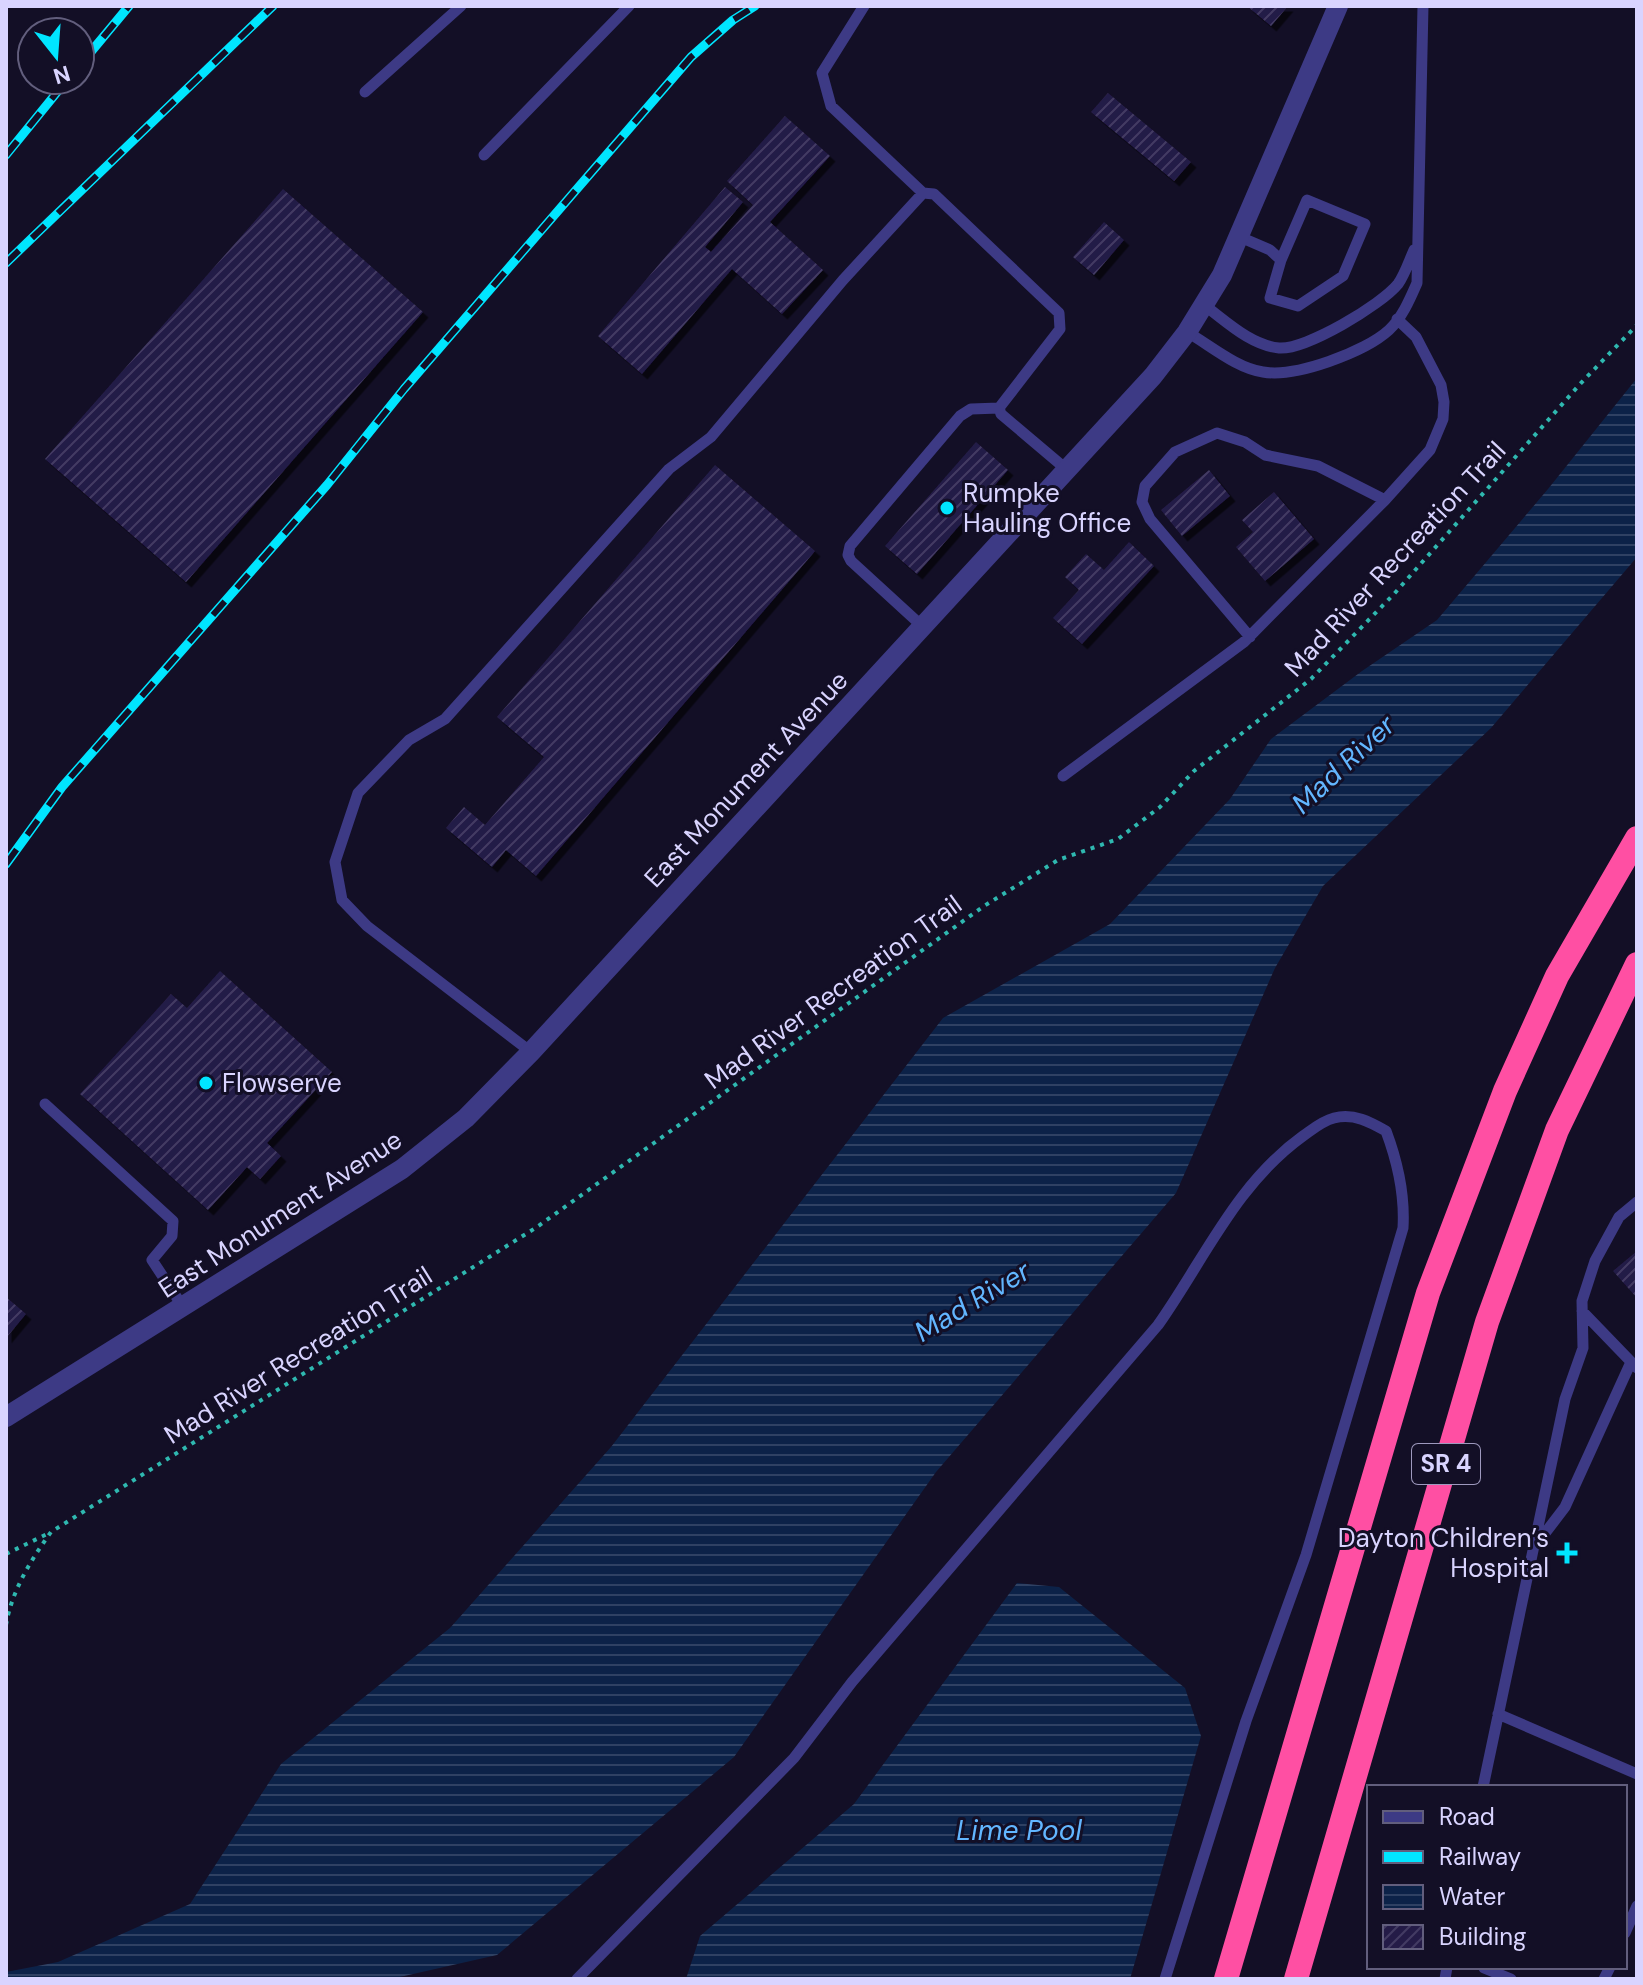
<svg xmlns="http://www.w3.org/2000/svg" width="1643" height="1985" viewBox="0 0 1643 1985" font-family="'DM Sans',sans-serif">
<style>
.water{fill:url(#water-rules)}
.building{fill:url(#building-hatch);filter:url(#shadow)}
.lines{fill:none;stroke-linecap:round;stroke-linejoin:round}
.path{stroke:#2fb8b0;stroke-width:4;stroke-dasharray:4 6;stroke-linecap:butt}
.lane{stroke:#3d3a85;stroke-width:11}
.street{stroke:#3d3a85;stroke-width:20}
.highway{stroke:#ff4fa3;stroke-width:24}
.rail-casing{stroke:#00e5ff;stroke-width:9}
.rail{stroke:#130f26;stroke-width:6;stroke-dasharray:18;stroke-linecap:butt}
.poi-dot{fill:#00e5ff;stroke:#130f26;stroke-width:3}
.labels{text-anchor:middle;stroke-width:6;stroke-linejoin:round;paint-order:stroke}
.shield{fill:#130f26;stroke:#9e99be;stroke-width:2}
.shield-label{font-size:24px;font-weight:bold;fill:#d9d4ff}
.poi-label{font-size:26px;fill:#d9d4ff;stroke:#130f26;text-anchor:start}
.street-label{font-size:26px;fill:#d9d4ff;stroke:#130f26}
.water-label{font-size:28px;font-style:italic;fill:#62b6ff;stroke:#130f26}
</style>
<defs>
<pattern id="water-rules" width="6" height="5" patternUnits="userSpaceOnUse" patternTransform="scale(2)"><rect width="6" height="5" fill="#0c2248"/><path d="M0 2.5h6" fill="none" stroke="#2f4163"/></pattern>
<pattern id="building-hatch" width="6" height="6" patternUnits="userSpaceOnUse" patternTransform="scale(2)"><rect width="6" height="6" fill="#241b47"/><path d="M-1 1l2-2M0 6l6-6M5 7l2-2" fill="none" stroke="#433b63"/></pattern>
<filter id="shadow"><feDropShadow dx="5.5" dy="5.5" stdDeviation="0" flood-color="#0009"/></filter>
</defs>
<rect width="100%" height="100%" fill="#130f26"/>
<path class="water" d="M1637,378V557L1491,728L1323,886L1275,968L1176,1193L936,1472L734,1757L497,1955L391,1979H6V1972L58,1962L190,1904L281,1764L450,1628L611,1447L943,1018L1110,924L1230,799L1271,739L1362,671L1437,620L1548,489Z
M1017,1583L1059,1587L1185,1688L1201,1736L1130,1979H686L700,1936L854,1804Z"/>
<path class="building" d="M1247,6H1288L1271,26Z
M1108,93L1191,162L1174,181L1091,112Z
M785,116L830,156L770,222L823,270L782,314L732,269L642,374L598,336L725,187L743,202L705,247L711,252L753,205L727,181Z
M283,189L423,312L186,582L45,459Z
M1104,222L1124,240L1094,275L1073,257Z
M976,442L1008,470L917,574L885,546Z
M715,465L815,551L536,876L506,850L492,867L446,828L464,807L485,825L544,757L497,717Z
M1209,470L1230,496L1182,536L1161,510Z
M1274,492L1314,539L1265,581L1236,547L1253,532L1242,520Z
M1129,542L1154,566L1082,644L1053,618L1079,590L1065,577L1086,554L1104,570Z
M220,971L332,1072L267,1143L281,1156L260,1179L247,1167L208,1210L80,1094L171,994L187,1008Z
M1637,1251V1298L1613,1271Z
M6,1297L26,1314L6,1338Z"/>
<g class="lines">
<path class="path" d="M6,1554L49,1533
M6,1625C12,1590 31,1560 51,1532L537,1227L984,906L1058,860L1118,839L1160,807L1194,771L1311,679L1394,594L1581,383L1637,325"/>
<path class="lane" d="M864,6L822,73L831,106L923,193
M365,92L461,6
M484,155L629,6
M1240,237L1270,250L1281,260L1270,298L1298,306L1343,276L1365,224L1307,200L1281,260
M1204,305C1226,321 1250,345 1279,348C1306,350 1381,305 1398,284C1405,274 1409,261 1414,250
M1187,332C1210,345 1236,368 1263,372C1295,378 1365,352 1389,330C1402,318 1410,299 1417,283L1423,6
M922,626L851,561L848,555L850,546L960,416L971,409L999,408
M1250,637L1150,519L1142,502L1145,486L1175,452L1217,433L1245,442L1265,455L1318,466L1385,500
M1063,776L1244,642L1385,500L1430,450L1443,419L1444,402L1441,385L1416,337L1397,319
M531,1052L367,926L342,900L335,862L358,793L409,740L445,719L669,469L711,437L843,280L923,193L934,194L1059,313L1060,329L999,408L1001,414L1066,469
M45,1104L173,1221L172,1236L152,1260L183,1307
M1582,1311L1637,1368
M1536,1545L1565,1507L1631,1362
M1498,1714L1637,1774
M1483,1787L1565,1399L1583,1348L1582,1301L1595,1261L1619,1217L1637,1202
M1625,1933L1637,1906
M1484,1968L1511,1979
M577,1979L794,1758L852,1682L1158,1325C1204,1260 1236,1184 1303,1136C1313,1129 1322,1121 1334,1118C1354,1113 1370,1122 1386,1131C1398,1163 1405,1194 1403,1228L1306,1555L1246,1721L1165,1979
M1445,1979L1447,1967
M1604,1979L1610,1967"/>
<path class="street" d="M6,1417L402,1169L466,1118L531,1052L1153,376L1187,332L1222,275L1338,6"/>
<path class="highway" d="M1226,1979L1428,1293L1505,1091L1557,976L1637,838
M1296,1979L1487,1322L1557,1130L1637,964"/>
<g class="rail-casing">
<path id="rail" d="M80,65L129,6
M6,155L67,80
M6,263L273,6
M6,864L62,787L327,485L404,389L691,57L733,20L755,6"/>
</g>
<use href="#rail" class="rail"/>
</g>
<g class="poi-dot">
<circle cx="947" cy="508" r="8"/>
<circle cx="206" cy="1083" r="8"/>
<path d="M1563 1541h8v8h8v8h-8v8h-8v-8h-8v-8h8z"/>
</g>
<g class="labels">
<rect class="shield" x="1412" y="1444" width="68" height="40" rx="6"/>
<g class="shield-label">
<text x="1446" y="1472">SR 4</text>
</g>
<g class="poi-label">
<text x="963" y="502">Rumpke<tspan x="963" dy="30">Hauling Office</tspan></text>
<text x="222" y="1092">Flowserve</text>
<text x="1549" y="1547" text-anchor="end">Dayton Children’s<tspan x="1549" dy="30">Hospital</tspan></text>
</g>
<g class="street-label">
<text transform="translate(1395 559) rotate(-47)" y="9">Mad River Recreation Trail</text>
<text transform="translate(746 779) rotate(-47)" y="9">East Monument Avenue</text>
<text transform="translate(833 992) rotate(-36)" y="9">Mad River Recreation Trail</text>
<text transform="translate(280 1214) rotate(-33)" y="9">East Monument Avenue</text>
<text transform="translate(298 1355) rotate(-32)" y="9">Mad River Recreation Trail</text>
</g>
<g class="water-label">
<text transform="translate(1343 764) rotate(-43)" y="10">Mad River</text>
<text transform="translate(972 1301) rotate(-31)" y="10">Mad River</text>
<text x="1019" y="1840">Lime Pool</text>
</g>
</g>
<rect width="1643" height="1985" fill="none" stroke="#d9d4ff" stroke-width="16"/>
<rect x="1367" y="1785" width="260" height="184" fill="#130f26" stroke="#625e7d" stroke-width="2"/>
<rect x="1383" y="1811" width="40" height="12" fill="#3d3a85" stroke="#625e7d" stroke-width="2"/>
<text x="1439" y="1825" font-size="24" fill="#d9d4ff">Road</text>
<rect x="1383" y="1851" width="40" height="12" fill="#00e5ff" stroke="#625e7d" stroke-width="2"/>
<text x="1439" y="1865" font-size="24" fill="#d9d4ff">Railway</text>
<rect x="1383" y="1885" width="40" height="24" fill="url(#water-rules)" stroke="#625e7d" stroke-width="2"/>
<text x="1439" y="1905" font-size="24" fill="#d9d4ff">Water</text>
<rect x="1383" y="1925" width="40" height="24" fill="url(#building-hatch)" stroke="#625e7d" stroke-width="2"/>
<text x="1439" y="1945" font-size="24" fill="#d9d4ff">Building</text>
<g transform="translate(56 56) rotate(163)"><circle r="38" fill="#130f26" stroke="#625e7d" stroke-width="2"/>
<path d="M0-6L14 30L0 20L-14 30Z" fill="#00e5ff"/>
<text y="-12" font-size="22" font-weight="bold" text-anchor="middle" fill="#d9d4ff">N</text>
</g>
</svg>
